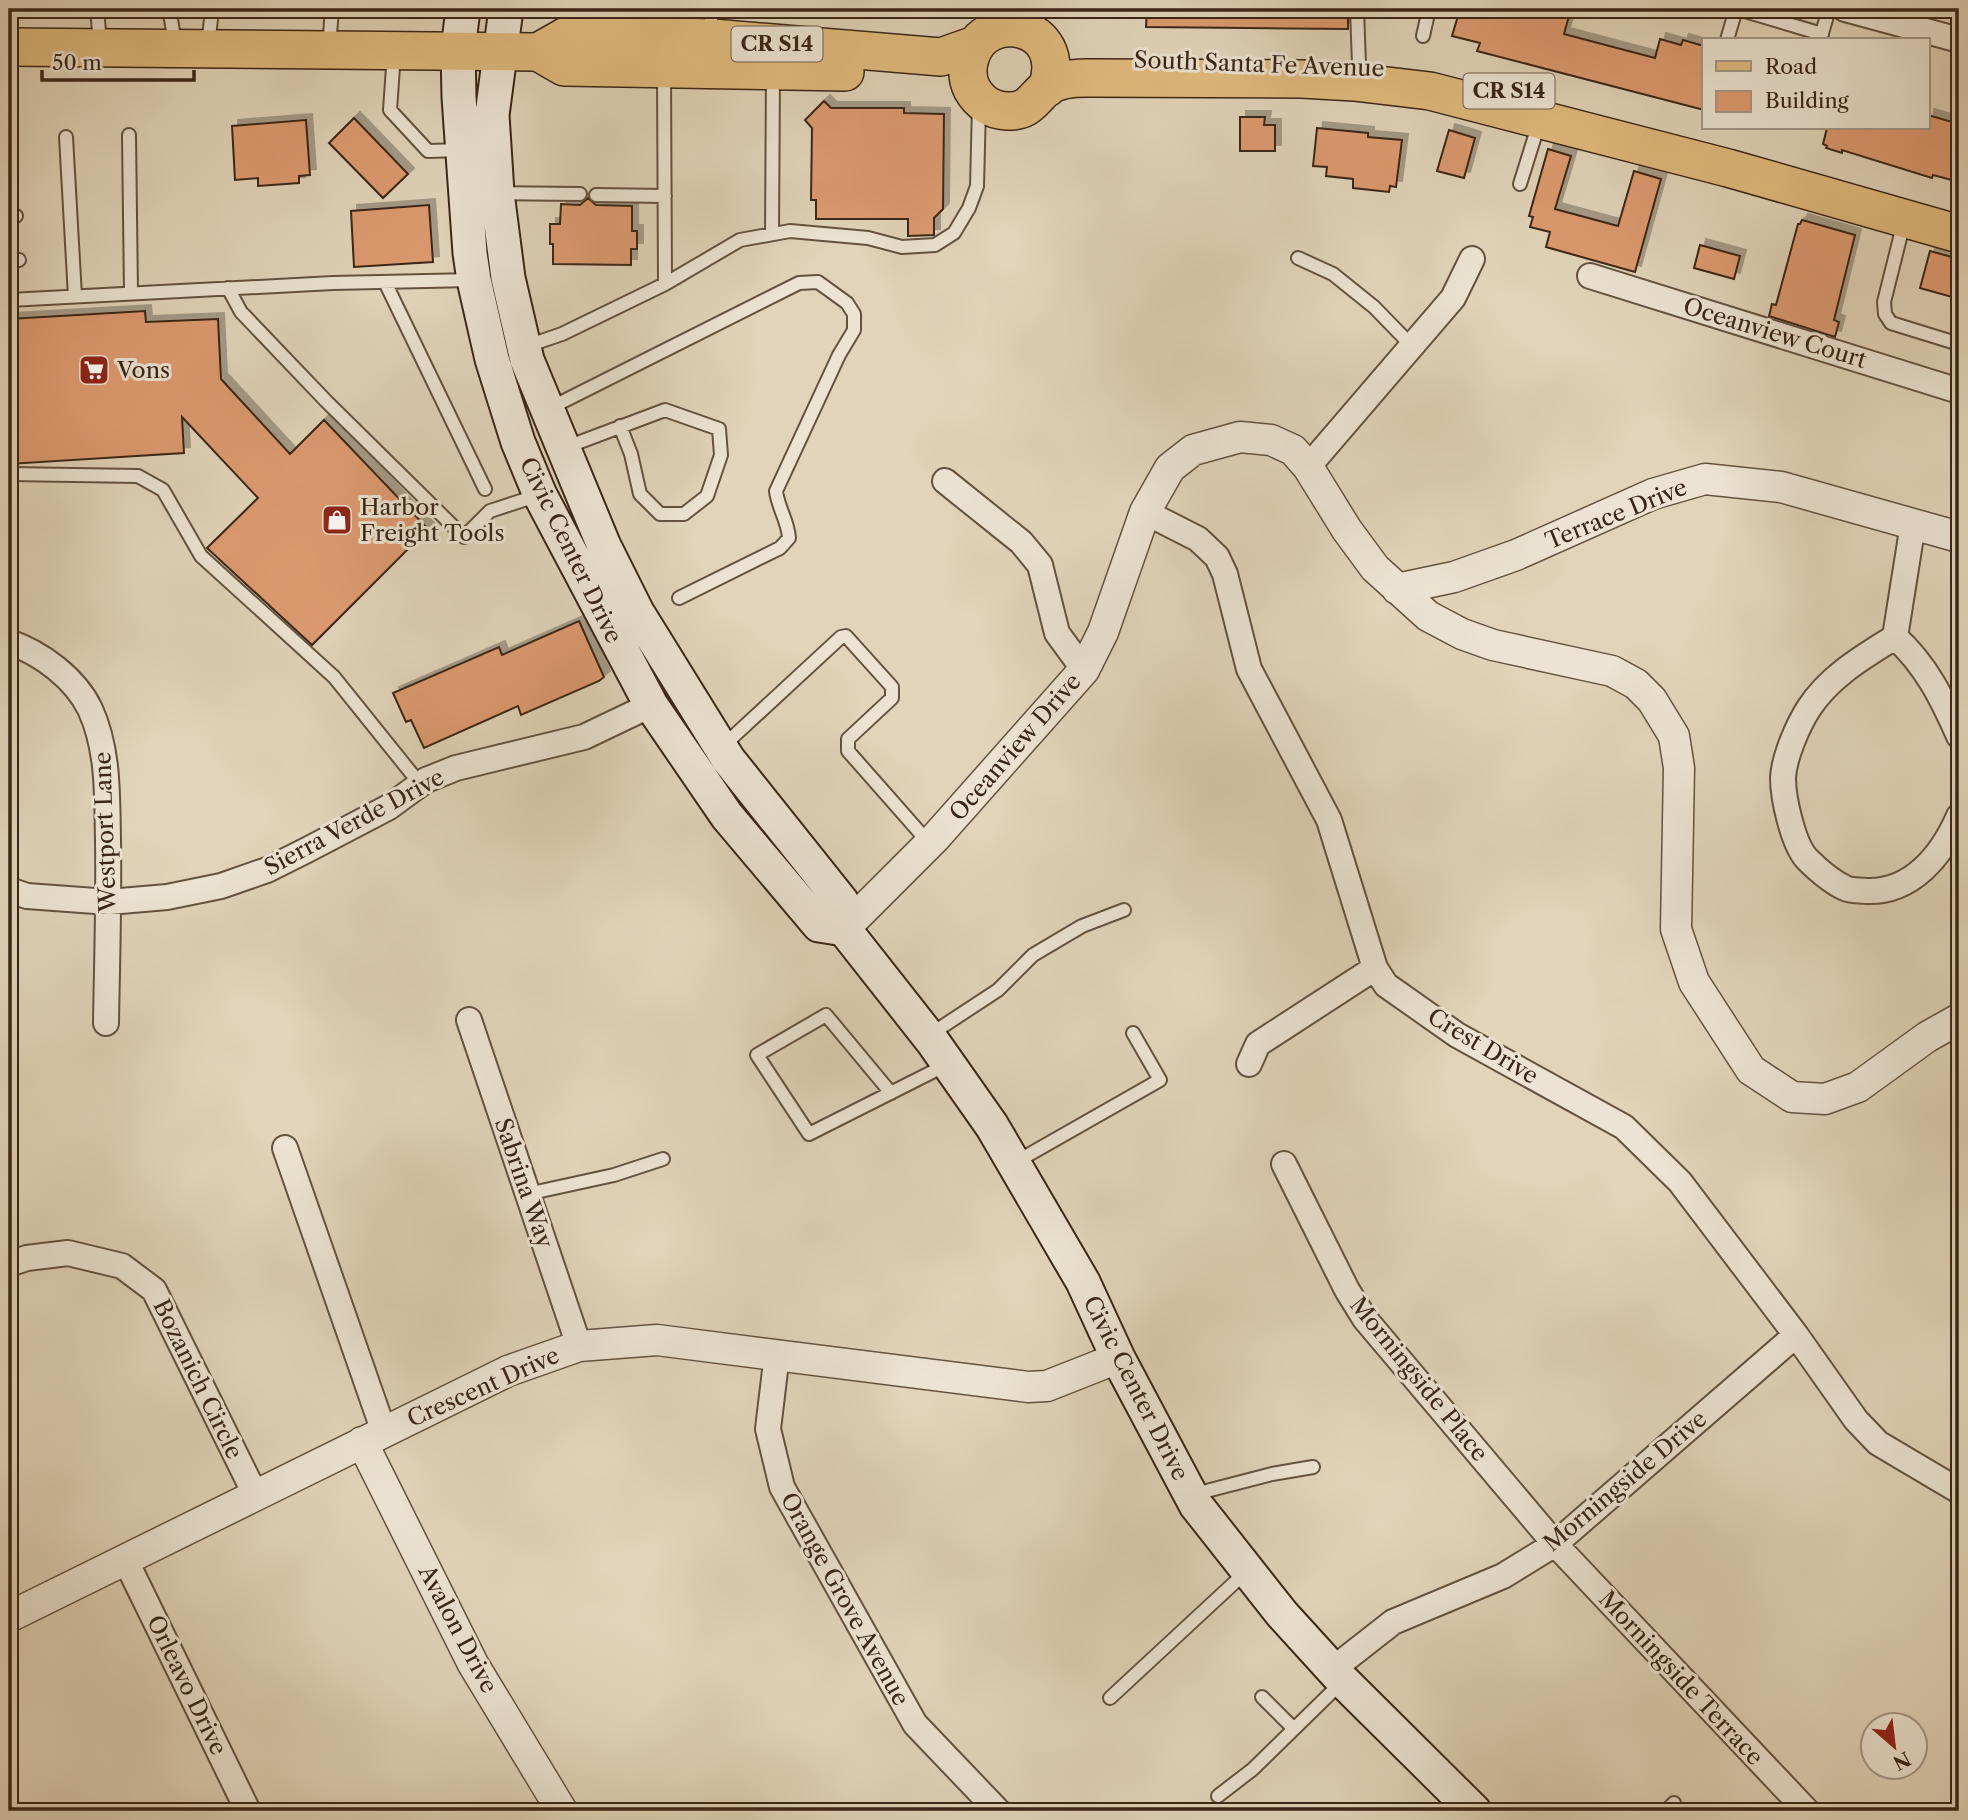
<svg xmlns="http://www.w3.org/2000/svg" width="1968" height="1820" viewBox="0 0 1968 1820" font-family="'Libre Caslon Text',serif">
<style>
.building{fill:#dd9a70;stroke:#3a2616;stroke-width:2;filter:url(#shadow)}
.lines{fill:none;stroke-linecap:round;stroke-linejoin:round}
.service-casing{stroke:#64523f;stroke-width:16}
.minor-casing{stroke:#64523f;stroke-width:28}
.tertiary-casing{stroke:#64523f;stroke-width:33}
.secondary-casing{stroke:#3a2616;stroke-width:37}
.primary-casing{stroke:#3a2616;stroke-width:40}
.service{stroke:#ece3d2;stroke-width:12}
.minor{stroke:#ece3d2;stroke-width:24}
.tertiary{stroke:#ece3d2;stroke-width:30}
.secondary{stroke:#ece3d2;stroke-width:33}
.primary{stroke:#e0ba7d;stroke-width:37}
.labels{text-anchor:middle;stroke-width:6;stroke-linejoin:round;paint-order:stroke}
.shield{fill:#ece3d2;stroke:#6f5f4e;stroke-width:2}
.shield-label{font-size:21px;font-weight:bold;fill:#3a2616}
.street-label{font-size:23px;fill:#3a2616;stroke:#ece3d2}
.poi-label{font-size:23px;fill:#3a2616;stroke:#ece3d2;text-anchor:start}
</style>
<defs>
<filter id="shadow"><feDropShadow dx="6" dy="-6" stdDeviation="0" flood-color="#0004"/></filter>
</defs>
<rect width="100%" height="100%" fill="#e1d4ba"/>
<filter id="stains"><feTurbulence type="fractalNoise" baseFrequency=".00286" numOctaves="4"/><feColorMatrix values="0 0 0 0 .2 0 0 0 0 .09 0 0 0 0 .02 0 0 0 .5 -.17"/></filter>
<radialGradient id="worn" r=".72"><stop offset=".6" stop-color="#630" stop-opacity="0"/><stop offset="1" stop-color="#630" stop-opacity=".3"/></radialGradient>
<path class="building" d="M1147,9H1348V29L1146,27Z
M1460,9H1571L1564,34L1655,58L1660,39L1681,45L1683,40L1704,46V110L1477,51L1480,43L1452,36Z
M824,101L831,108H904V113L944,114L943,209L934,218V235L908,236V219H816V200H811L812,128L805,120Z
M1928,115L1959,124V182L1933,175L1932,178L1842,150V153L1826,148L1827,146L1823,144L1827,128H1928Z
M1240,117H1265L1264,125H1275V151H1240Z
M354,118L408,174L383,198L329,143Z
M306,120L310,175L299,176V183L258,186V178L235,180L232,126Z
M1317,128L1368,133V137L1402,140L1396,187L1390,186L1389,192L1353,188V179L1326,176L1327,167L1313,166Z
M1449,130L1475,138L1464,178L1437,171Z
M1548,149L1571,156L1555,209L1618,226L1634,171L1661,179L1635,272L1546,247L1550,232L1530,227L1533,217L1529,216Z
M588,198L596,205L632,206V231H637V249H631V265L553,264V244H550V224H560L561,204L580,205Z
M429,205L433,262L354,267L351,211Z
M1802,220L1855,235L1834,320L1839,322L1835,337L1769,316L1772,304L1776,305L1798,224H1800Z
M1700,245L1740,256L1734,279L1694,268Z
M1930,251L1959,259V299L1920,288Z
M145,311L146,322L218,319L221,379L290,454L324,420L428,529L312,645L207,548L258,498L182,417L184,453L9,464V319Z
M579,621L604,677L599,681L521,715L518,706L424,748L411,720L406,722L393,693L499,647L502,655Z"/>
<g class="lines">
<g class="service-casing">
<path id="service" d="M97,9L100,43
M169,9L176,47
M603,9V33
M711,9V35
M1357,9L1359,65
M1738,9L1822,34
M1423,36L1429,9
M1727,40L1736,9
M1820,40L1829,9
M208,47L212,9
M329,47L332,9
M394,53L390,110L428,151L462,150
M664,71L665,284
M129,135L131,293
M66,137L75,296
M1520,184L1539,123
M497,193L580,194
M596,195L665,196
M9,217L16,216
M1904,222L1884,302L1885,314L1891,323L1959,344
M772,234L773,74
M1298,258L1333,274L1374,307L1412,346
M9,261L19,260
M385,282L485,489
M228,288L241,312L326,401L464,537L490,511L539,495
M9,300L333,283L473,280
M524,347L562,334L665,284L740,240L790,231L868,238L902,247L935,245L954,233L969,208L977,186L979,106
M548,409L799,283L818,282L847,303L854,314V330L839,355L776,491C778,508 788,521 789,538L780,548L679,598
M564,448L665,410L719,429L721,455L707,496L684,514H660L640,494L631,454L620,426
M9,474L138,476L163,490L201,556L334,677L420,784
M722,747L841,637L846,636L892,687V698L848,739V751L929,843
M928,1036L998,990L1033,955L1082,926L1124,910
M891,1093L826,1015L757,1055L809,1134L948,1064
M1014,1163L1160,1080L1133,1033
M527,1194L614,1175L663,1159
M1191,1495L1272,1474L1313,1467
M1262,1697L1294,1729
M1110,1698L1247,1571
M1218,1796L1253,1769L1343,1681
M1666,1811L1674,1803"/>
</g>
<g class="minor-casing">
<path id="minor" d="M1845,9L1959,40
M1590,276L1959,391
M1308,467L1453,298L1472,259
M945,481L1021,542L1040,565L1057,633L1084,670
M1145,512L1198,539L1217,557L1225,574L1249,669L1329,820L1375,968L1386,985L1457,1035L1624,1127L1680,1182L1796,1335L1856,1420L1878,1443L1959,1491
M1913,524L1895,637C1863,657 1830,676 1809,708C1798,725 1784,757 1783,778C1783,798 1793,844 1807,859C1817,869 1832,882 1845,888C1851,891 1859,890 1866,891C1912,893 1942,855 1959,816
M1895,637C1926,665 1942,698 1959,736
M9,642C41,653 75,678 90,709C109,750 107,797 108,841C109,902 107,962 106,1023
M9,890L27,896L109,902L167,897L221,886L267,870L307,850L389,807L426,780L456,768L584,737L651,705
M469,1020L579,1346
M1249,1064L1258,1044L1375,968
M285,1148L384,1432
M1284,1164L1347,1290L1365,1319L1555,1544L1807,1811
M9,1264L27,1258L68,1253L122,1266L154,1290L255,1494
M777,1354L768,1429L782,1487L915,1724L998,1811
M125,1559L248,1811
M1333,1669L1393,1622L1503,1576L1555,1544L1796,1335"/>
</g>
<g class="tertiary-casing">
<path id="tertiary" d="M1397,589L1454,577L1516,555L1653,494L1705,479L1781,487L1959,537
M844,929L935,838L1084,670L1103,632L1145,512L1170,468L1193,450L1240,437L1271,440L1293,450L1308,467L1347,530L1375,568L1428,616L1462,634L1493,645L1612,671L1636,684L1652,700L1674,736L1679,768L1676,929L1694,982L1751,1070L1792,1097L1825,1099L1858,1087L1927,1037L1959,1019
M362,1442L473,1664L562,1811
M9,1617L508,1371L579,1346L657,1340L1028,1387L1047,1386L1118,1358"/>
</g>
<g class="secondary-casing">
<path id="secondary" d="M463,9L458,50L459,97L470,253L474,280L492,359L518,442L540,495L651,705L727,816L819,925L844,929
M506,9L492,115L497,193L508,278L527,360L604,546L637,612L728,759L842,902L844,929L933,1042L992,1126L1083,1282L1118,1358L1196,1505L1282,1614L1343,1681L1474,1811"/>
</g>
<g class="primary-casing">
<path id="primary" d="M9,47L538,52L568,35H603L712,38L941,57L975,45
M538,52L564,67L845,72
M1047,88C1070,23 984,7 970,58C967,68 967,79 972,89C980,103 991,110 1007,111C1029,112 1032,100 1046,88C1057,79 1074,78 1087,78L1302,79L1354,82L1430,91L1728,168L1959,234"/>
</g>
<use href="#service" class="service"/>
<use href="#minor" class="minor"/>
<use href="#tertiary" class="tertiary"/>
<use href="#secondary" class="secondary"/>
<use href="#primary" class="primary"/>
</g>
<defs>
<g id="supermarket-square" transform="scale(1.575)"><rect x="-9" y="-9" width="18" height="18" rx="4" fill="#8f2418" stroke="#ece3d2"/><path d="M-6-5.5h2.5l.6 2H6L4.5 2H-2.5L-4.4-4H-6ZM-1.5 3.2a1.3 1.3 0 1 0 .1 0ZM3 3.2a1.3 1.3 0 1 0 .1 0Z" fill="#fff"/></g>
<g id="shop-square" transform="scale(1.575)"><rect x="-9" y="-9" width="18" height="18" rx="4" fill="#8f2418" stroke="#ece3d2"/><path d="M-5-2.5h2.3a2.7 3.5 0 0 1 5.4 0H5L5.5 6h-11ZM-1.5-2.5h3a1.5 2.3 0 0 0-3 0Z" fill="#fff"/></g>
</defs>
<g fill-rule="evenodd">
<use href="#supermarket-square" x="94" y="370"/>
<use href="#shop-square" x="337" y="520"/>
</g>
<g class="labels">
<g class="shield">
<rect x="731.5" y="26.5" width="91" height="35" rx="5"/>
<rect x="1463.5" y="73.5" width="91" height="35" rx="5"/>
</g>
<g class="shield-label">
<text x="777" y="51">CR S14</text>
<text x="1509" y="98">CR S14</text>
</g>
<g class="street-label">
<text transform="translate(1259 64) rotate(2)" y="8">South Santa Fe Avenue</text>
<text transform="translate(1775 333) rotate(17)" y="8">Oceanview Court</text>
<text transform="translate(1616 514) rotate(-22)" y="8">Terrace Drive</text>
<text transform="translate(571 550) rotate(64)" y="8">Civic Center Drive</text>
<text transform="translate(1015 747) rotate(-49)" y="8">Oceanview Drive</text>
<text transform="translate(354 822) rotate(-28)" y="8">Sierra Verde Drive</text>
<text transform="translate(105 832) rotate(-92)" y="8">Westport Lane</text>
<text transform="translate(1483 1046) rotate(31)" y="8">Crest Drive</text>
<text transform="translate(524 1183) rotate(71)" y="8">Sabrina Way</text>
<text transform="translate(198 1379) rotate(64)" y="8">Bozanich Circle</text>
<text transform="translate(1419 1379) rotate(51)" y="8">Morningside Place</text>
<text transform="translate(483 1387) rotate(-24)" y="8">Crescent Drive</text>
<text transform="translate(1136 1388) rotate(63)" y="8">Civic Center Drive</text>
<text transform="translate(1625 1481) rotate(-40)" y="8">Morningside Drive</text>
<text transform="translate(845 1599) rotate(61)" y="8">Orange Grove Avenue</text>
<text transform="translate(458 1629) rotate(62)" y="8">Avalon Drive</text>
<text transform="translate(1681 1678) rotate(47)" y="8">Morningside Terrace</text>
<text transform="translate(187 1685) rotate(64)" y="8">Orleavo Drive</text>
</g>
<g class="poi-label">
<text x="117" y="378">Vons</text>
<text x="360" y="515">Harbor<tspan x="360" dy="26">Freight Tools</tspan></text>
</g>
</g>
<rect width="1968" height="1820" fill="none" stroke="#e1d4ba" stroke-width="35"/>
<rect x="10" y="10" width="1947" height="1799" fill="none" stroke="#3a2616" stroke-width="3.5"/>
<rect x="18" y="18" width="1933" height="1785" fill="none" stroke="#3a2616" stroke-width="2"/>
<rect x="1702" y="38" width="228" height="91" fill="#ece3d2" stroke="#a59787" stroke-width="2"/>
<rect x="1716" y="61" width="35" height="10" fill="#e0ba7d" stroke="#a59787" stroke-width="2"/>
<text x="1765" y="74" font-size="21" fill="#3a2616">Road</text>
<rect x="1716" y="91" width="35" height="21" fill="#dd9a70" stroke="#a59787" stroke-width="2"/>
<text x="1765" y="108" font-size="21" fill="#3a2616">Building</text>
<g transform="translate(1894 1746) rotate(152)"><circle r="33" fill="#ece3d2" stroke="#a59787" stroke-width="2"/>
<path d="M0-5L12 26L0 18L-12 26Z" fill="#8f2418"/>
<text y="-10" font-size="19" font-weight="bold" text-anchor="middle" fill="#3a2616">N</text>
</g>
<path d="M42 70v10h152v-10" fill="none" stroke="#3a2616" stroke-width="3.5"/>
<text x="52" y="70" font-size="21" fill="#3a2616" stroke="#ece3d2" stroke-width="5" paint-order="stroke">50 m</text>
<rect width="100%" height="100%" filter="url(#stains)"/>
<rect width="100%" height="100%" fill="url(#worn)"/>
</svg>
